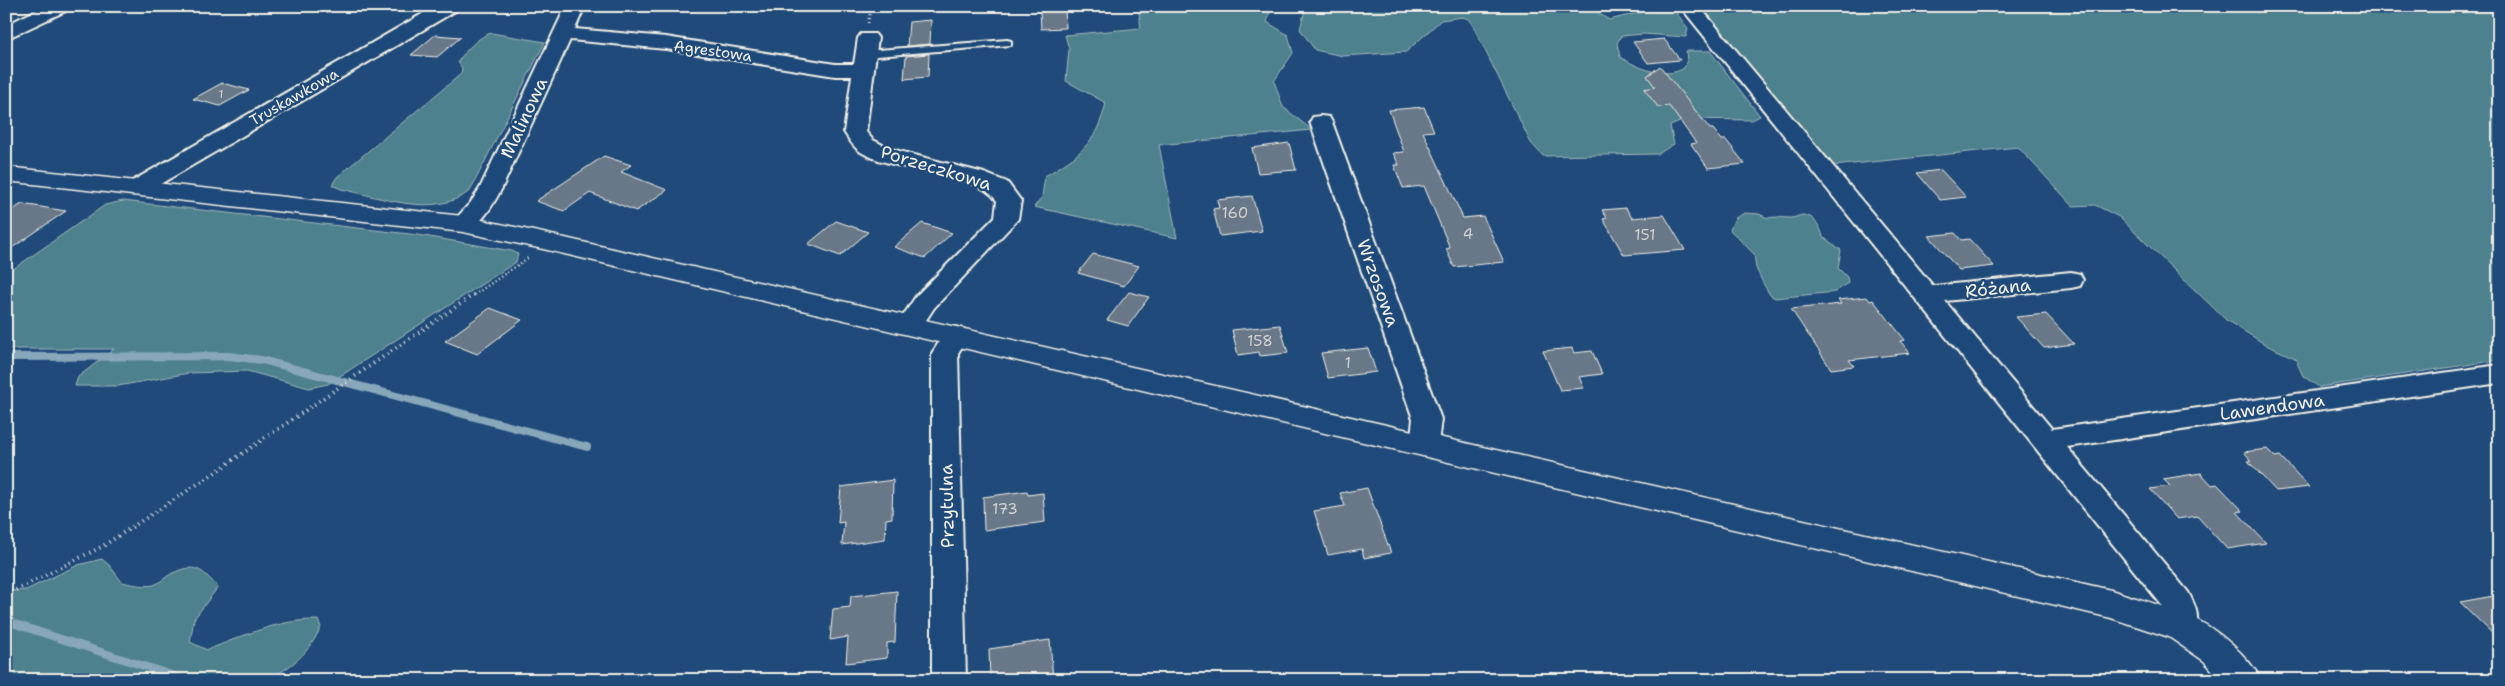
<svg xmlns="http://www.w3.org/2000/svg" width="2505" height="686" viewBox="0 0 2505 686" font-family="'Shantell Sans',sans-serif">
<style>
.green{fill:#4e818d;stroke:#a1b9ba}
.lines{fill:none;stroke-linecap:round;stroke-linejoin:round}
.stream{stroke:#88a7ba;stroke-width:8}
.building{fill:#697888;stroke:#f4f1e8}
.service-casing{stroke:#f4f1e8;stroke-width:4}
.minor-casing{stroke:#f4f1e8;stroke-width:4}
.tertiary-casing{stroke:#f4f1e8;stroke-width:3}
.path-far1{stroke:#f4f1e8;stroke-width:2.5;stroke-dasharray:1 3;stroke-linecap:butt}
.path{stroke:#f4f1e8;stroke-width:4;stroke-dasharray:1 4.5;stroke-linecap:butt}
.service{fill:#1f4a7a;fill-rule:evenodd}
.minor{fill:#1f4a7a;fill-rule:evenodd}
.tertiary{fill:#1f4a7a;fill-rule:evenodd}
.labels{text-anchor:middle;stroke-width:5;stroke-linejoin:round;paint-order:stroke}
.far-number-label{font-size:12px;fill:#d1d3d0}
.far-street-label{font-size:15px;fill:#f4f1e8;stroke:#1f4a7a}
.number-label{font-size:15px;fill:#d1d3d0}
.street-label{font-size:18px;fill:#f4f1e8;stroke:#1f4a7a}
</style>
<rect width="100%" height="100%" fill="#1f4a7a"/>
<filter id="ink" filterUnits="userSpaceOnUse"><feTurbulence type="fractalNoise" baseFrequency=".02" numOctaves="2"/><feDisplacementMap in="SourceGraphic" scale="10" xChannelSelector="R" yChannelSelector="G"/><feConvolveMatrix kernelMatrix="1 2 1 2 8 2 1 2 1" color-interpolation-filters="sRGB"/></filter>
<g filter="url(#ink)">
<path class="green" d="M1138,6H1272L1267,22L1288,35L1293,53L1274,81L1283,107L1312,130L1159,145L1177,238L1034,207L1042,197L1045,176C1080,155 1096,144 1106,103L1066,81L1069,49L1065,35L1141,28Z
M1306,6H1588L1609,20L1646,11L1674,10L1688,28L1686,37L1644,34L1621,36L1617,43L1620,57C1638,68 1666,80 1684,68L1687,60L1686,51H1710L1760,116L1752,120L1687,119L1670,126L1674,144L1658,154L1543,156L1531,143L1470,20L1463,17L1441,20L1406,52L1343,56L1315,50L1300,29Z
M1699,6H2499V360L2319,387L2303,376L2295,358L2268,346L2226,320L2119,217L2095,205L2073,206L2018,147L1833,166Z
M491,33L545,42L470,191C433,219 382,197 341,189L332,185L337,177L461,74L462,68L458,62C464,52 479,36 491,33Z
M123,201L418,235L512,251L518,254L516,262L328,384L309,388L247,371L189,373L118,386H75L78,377L114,349H6V274L105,205Z
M1745,213L1759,214L1768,218C1776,216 1783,218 1791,218C1795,218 1799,215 1803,215C1814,215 1821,228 1823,237L1841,250L1838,268L1847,277L1848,283L1835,292L1775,298L1770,295L1763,283L1756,268L1754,254L1730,230L1735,218Z
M102,559L109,565L122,582C132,584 143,587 154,585C160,583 165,577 171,574C195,562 201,569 218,587L194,619L190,642L207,650C243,636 279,619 318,620L321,627C307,656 294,664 268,680H6V591L26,590L78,565Z"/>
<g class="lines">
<path class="stream" d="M6,357L228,356L262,360L587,447
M6,621L187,680"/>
</g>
<path class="building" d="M1065,9L1066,28L1041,29L1040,11Z
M931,20L930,44L907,46L909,22Z
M435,35L461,37L437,57L411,55Z
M1664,39L1680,60L1648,63L1633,42Z
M929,54L928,77L904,79L906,56Z
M1660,66L1710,129H1713L1722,140H1726L1745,164L1708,168L1691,144L1696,143L1669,106L1658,107L1644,89L1655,87L1647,76Z
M222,83L249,90L220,106L193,99Z
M1424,107L1434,131L1423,132L1463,218L1483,216L1504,262L1454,267L1446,249L1450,248L1424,186L1403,188L1394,165H1399L1393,153L1404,152L1389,110Z
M1289,143L1296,170L1258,173L1252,148Z
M604,156L631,165L621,172L667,190L636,211L590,193L564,211L536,201Z
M1941,170L1966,197L1940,200L1917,173Z
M1252,196L1262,231L1220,236L1213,209L1219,208L1217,200Z
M22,204L66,211L6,252V214Z
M1626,208L1632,218L1664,215L1685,250L1624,255L1603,219L1607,218L1602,210Z
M836,221L868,232L840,256L808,244Z
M922,223L952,233L925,258L894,247Z
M1955,233L1961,240L1969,239L1994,266L1959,270L1929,236Z
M1093,254L1139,266L1124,286L1078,273Z
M1129,292L1149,297L1128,326L1107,320Z
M1867,297L1870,301L1873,300L1905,340L1900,341L1910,353L1849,360L1854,366L1831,369L1791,309L1841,304L1838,300Z
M490,308L522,320L477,354L445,341Z
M2046,314L2074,344L2044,348L2016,317Z
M1280,325L1288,353L1260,356L1259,352L1238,355L1232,330Z
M1368,348L1376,372L1328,378L1321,353Z
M1572,348L1574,353L1592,351L1602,374L1579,377L1584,388L1560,390L1543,351Z
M2267,449L2275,457L2280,456L2309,487L2276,491L2248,461H2252L2244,452Z
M2201,473L2212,485L2217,484L2243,511L2237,512L2266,543L2227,549L2197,516L2177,519L2150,489L2170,486L2163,479Z
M893,480L892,518L886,519L885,539L842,545L844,522L838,523L841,487Z
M1367,488L1391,553L1364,558L1362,549L1328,555L1314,511L1345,506L1340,493Z
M1027,491L1028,495L1043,493L1045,522L984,530L983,497Z
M897,591L895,642L887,643V658L846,663L848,637L830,640L833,609L850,607L851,596Z
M2499,595V640L2460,602Z
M1050,640L1053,680H990L989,649Z"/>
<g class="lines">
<g class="service-casing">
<path id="service" d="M1007,40L1011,41V45L865,57L860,54L865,51Z"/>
</g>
<g class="minor-casing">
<path id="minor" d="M45,6H70L68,10L6,39V25Z
M436,6H459L457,10L145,193L137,195L129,193L126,188L129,183Z
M566,6H585L575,29L666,37L835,64H854L858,38L861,34H875L878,38L866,132L873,140L891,149L984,173L1007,182L1021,201L1018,219L934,308L919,331L910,334L901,331L897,325L916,296L995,217L997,201C975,169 892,174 858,150C853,146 848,138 844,132L852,76H835L666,49L570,40L502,188C492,206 478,235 455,229L451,224L471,202L480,188Z
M1680,6H1699L1933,286L2071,272L2080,274L2083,280L2080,286L2071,288L1945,301L2052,429L2499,365V383L2067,447L2188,592C2197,609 2201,619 2192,636L2181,640L2170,636C2164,626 2168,618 2164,608Z
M2489,6H2499V13L2492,11Z
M1321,116L1329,117L1332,122L1441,419L1438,444L1434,451L1424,454L1414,451L1410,444L1413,419L1310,122L1313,117Z
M956,327L965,330L969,336L958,353L966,680H932V353L947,330Z"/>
</g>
<g class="tertiary-casing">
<path id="tertiary" d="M6,167L463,216L543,233L2111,590C2137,599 2166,606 2191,617C2215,627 2250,657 2261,680H2221L2204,661L2169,637L2111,618L543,249L463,232L6,181Z"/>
</g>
<path class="path-far1" d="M868,23L871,6
M474,295L528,258"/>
<path class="path" d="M6,595L103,546L207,478L476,293"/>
<use href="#service" class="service"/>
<use href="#minor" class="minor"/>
<use href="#tertiary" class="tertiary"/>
</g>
</g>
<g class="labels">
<g class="far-number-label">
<text x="221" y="98">1</text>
</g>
<g class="far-street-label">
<text transform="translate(713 51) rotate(8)" y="5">Agrestowa</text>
<text transform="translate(294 97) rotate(-30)" y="5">Truskawkowa</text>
</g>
<g class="number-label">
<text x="1235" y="218">160</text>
<text x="1468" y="239">4</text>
<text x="1645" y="240">151</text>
<text x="1260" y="346">158</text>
<text x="1348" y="368">1</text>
<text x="1005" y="514">173</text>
</g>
<g class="street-label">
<text transform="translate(524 118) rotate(-65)" y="6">Malinowa</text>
<text transform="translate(936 168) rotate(17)" y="6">Porzeczkowa</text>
<text transform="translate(1378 283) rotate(70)" y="6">Wrzosowa</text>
<text transform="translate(1998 288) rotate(-6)" y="6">Różana</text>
<text transform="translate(2272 407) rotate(-8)" y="6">Lawendowa</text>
<text transform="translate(947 506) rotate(-91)" y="6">Przytulna</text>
</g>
</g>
<rect width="2505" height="686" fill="none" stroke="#1f4a7a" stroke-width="25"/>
<rect x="12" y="12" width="2480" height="661" fill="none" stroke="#f4f1e8" stroke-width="2" filter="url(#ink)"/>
</svg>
